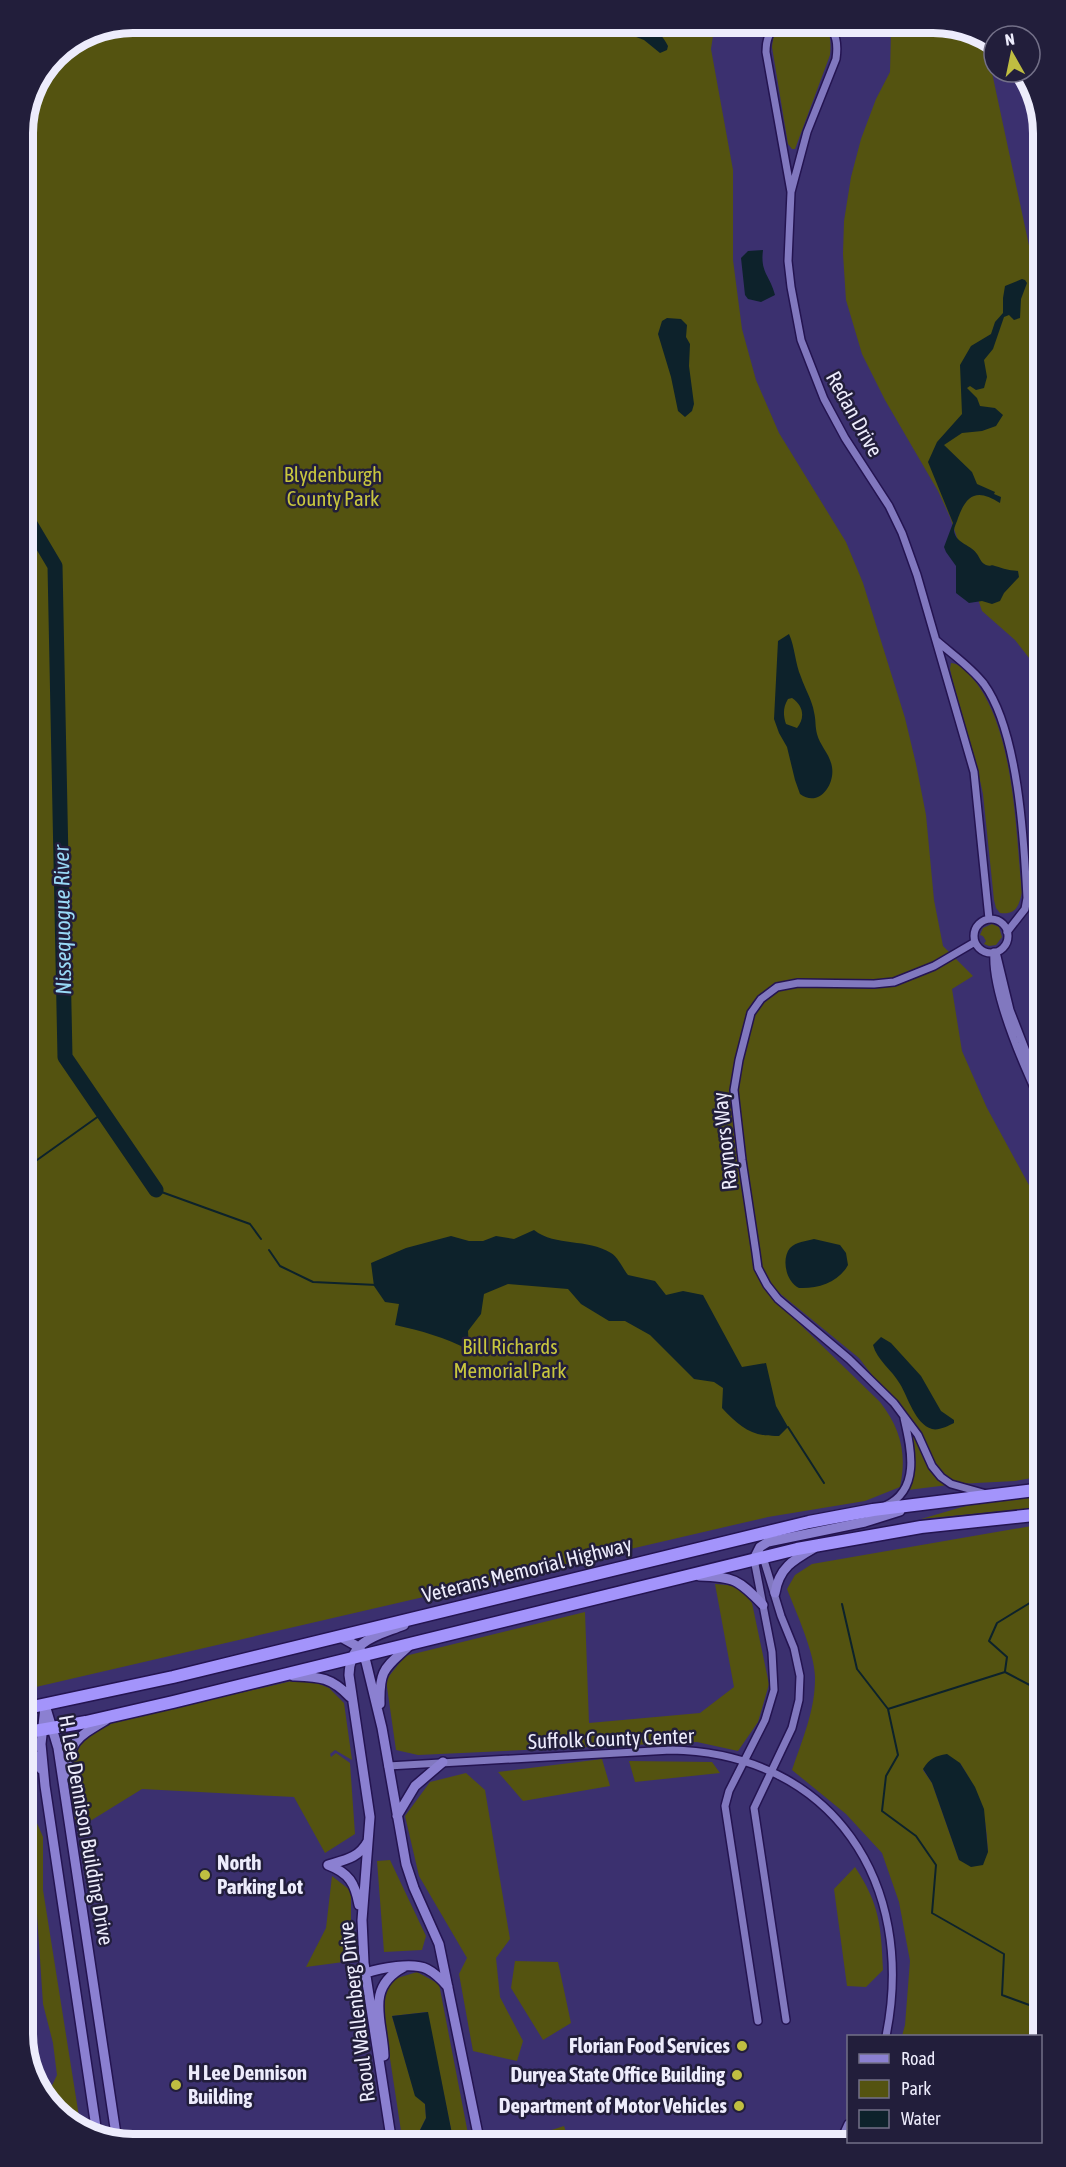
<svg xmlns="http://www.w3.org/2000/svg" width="1066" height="2167" viewBox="0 0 1066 2167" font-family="'Asap Condensed',sans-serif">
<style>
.green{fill:#545310;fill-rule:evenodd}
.water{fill:#0d222b;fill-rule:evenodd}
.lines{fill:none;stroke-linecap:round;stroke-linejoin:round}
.stream{stroke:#0d222b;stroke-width:2}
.river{stroke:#0d222b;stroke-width:15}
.street-casing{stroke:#241451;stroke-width:10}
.secondary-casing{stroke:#241451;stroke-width:12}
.highway-casing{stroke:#241451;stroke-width:15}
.street{stroke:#8178bf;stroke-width:7}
.secondary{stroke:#8b80d1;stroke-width:9}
.highway{stroke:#a394fb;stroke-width:12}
.poi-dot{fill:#c0be41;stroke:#221e3b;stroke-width:2}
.labels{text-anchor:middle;stroke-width:5;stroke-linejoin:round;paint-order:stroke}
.street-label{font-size:21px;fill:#edecfc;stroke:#221e3b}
.park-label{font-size:21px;fill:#c8c63e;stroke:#221e3b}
.poi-label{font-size:21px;font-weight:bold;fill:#edecfc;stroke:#221e3b;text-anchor:end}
.water-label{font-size:22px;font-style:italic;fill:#99d9f6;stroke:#221e3b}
.rim{fill:none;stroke:#edecfc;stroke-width:8}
</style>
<rect width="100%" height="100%" fill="#3b306f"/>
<path class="green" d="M133,23H715L711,49L733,170V260L742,329L756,380L779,433L846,542L863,583L905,718L916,764L926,815L934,900L943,946L973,976L952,989L962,1051L987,1108L1043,1211V1476L1015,1481L957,1484L941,1473L929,1455L918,1435L859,1358L761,1278L774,1299L880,1402C901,1429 907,1454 900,1487L865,1501L768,1517L23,1690V126L55,55L91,31Z
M783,23C814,23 834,15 830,55L795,149H792L788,144L772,47L774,32Z
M887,23H941L985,40L1037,283L1043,306V682L1033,663L1015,640L982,611L950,517L938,491L885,400L862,354L846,300L843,254L844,221L851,177L861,139L876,99L890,72L891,31Z
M951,663C960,664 964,669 970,675C1015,725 1015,828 1022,892C1019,906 1016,915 1000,913L996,908L994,900L983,794L976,763L954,686L950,669Z
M992,924L999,927L1002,937L996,945L989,946L984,944L986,941L983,936L980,935L983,928Z
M909,1428L948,1485L908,1490L914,1460Z
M1043,1493V1507L921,1519L976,1503Z
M1043,1524V2034L1041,2044L1040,2036H902L905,2025L910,1961L899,1902L882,1853L846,1814L792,1770C802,1740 815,1711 815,1679C816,1656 796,1612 787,1589L795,1575L812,1564ZM960,1763C981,1796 986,1813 988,1852L959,1860L932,1783L923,1770Z
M715,1584L738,1586L752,1603L769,1684L758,1722L738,1751L697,1742L418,1755L396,1750L386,1680L405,1656L585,1612L589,1723L700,1713L734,1687Z
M305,1678L329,1688L344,1703L352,1760L335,1750L330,1754L331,1757L336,1753L350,1763L355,1834L325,1853L294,1797L142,1789L87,1823H75C72,1796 62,1759 82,1737C87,1732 96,1729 102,1725Z
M602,1759L610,1786L523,1801L498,1772Z
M629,1761L712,1762L720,1773L635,1782Z
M23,1762L36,1792L33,1814L43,1837V1890L81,2129L71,2126L47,2096L57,2075L53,2043L43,2004L37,1914L29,1872L30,1828L27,1813L23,1807Z
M466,1773L485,1790L510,1939L496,1958L500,1997L523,2041L517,2061L473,2051L459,1974L467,1958L419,1876L405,1816L430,1782Z
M390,1860L426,1936L422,1950L384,1952L377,1861Z
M855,1867C880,1905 881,1926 883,1970L866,1987L847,1986L834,1889Z
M332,1876L351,1891V1961L306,1967L326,1928Z
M515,1961L558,1962L571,2023L543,2040L511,1988Z
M417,1972L439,1984L470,2144H454L427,2012L392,2016L415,2095L425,2104L426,2118L420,2130L422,2144H403L382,2006L391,1980Z
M564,2126L570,2144H508Z
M371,2132L375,2144H321L335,2137Z"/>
<path class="water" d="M612,23C638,23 655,20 668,46L667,50L660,53L644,40L618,30Z
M763,250C760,273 770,275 775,295L761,302L748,299L745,295L741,258L748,251Z
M1022,279L1025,280L1027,283L1021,299L1020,318L1014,320L1009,315L1004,317L993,349L984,360L987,377L984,388L976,390L970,386L967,388L977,398L980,406L995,408L1003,415L996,426L982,431L962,433L944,445L972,472L977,484L995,492L994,494L1001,497L1000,503C978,489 967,493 958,518C957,522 954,527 954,531C956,544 972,545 977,554C980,558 981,563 986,565C991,567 991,564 995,566C1006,569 1006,570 1018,571L1019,577L1004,593L1000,601L992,604L982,601L969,603L956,593V566L946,552L944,547L953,523L928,462L937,442L962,414L960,365L971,346L991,334L995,322L1003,313V298L1005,286Z
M667,318L681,319L687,325L686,337L690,344L689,366L694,404L692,411L685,417L678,411L671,377L658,334L662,321Z
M789,634C795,647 795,663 801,677C805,689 812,700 814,712C816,720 815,726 817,734C820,746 830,754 832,767C835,785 819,808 800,794L795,780L787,747L779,733L774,719L778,641ZM792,698C804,706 805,718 797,728L786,724C783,715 783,707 788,699Z
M534,1230C556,1247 587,1238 611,1253C618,1257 623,1269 628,1275L655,1281L666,1295L683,1291L703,1295L742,1367L766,1363L776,1406L788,1427L779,1436C752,1437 740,1427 722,1408L723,1388L714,1382L694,1379L650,1335L625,1321H609L581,1304L568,1289L508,1284L484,1294L481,1314L468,1331L469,1350C445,1337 421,1331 395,1325L399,1304L385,1302L374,1286L371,1263L406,1248L451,1236L469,1241H483L496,1236L514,1239Z
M814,1239L840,1245L846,1253L848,1265C839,1282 818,1289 799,1288C786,1282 781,1259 790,1248C796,1242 806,1241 814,1239Z
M881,1337L891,1343L921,1376L941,1411L954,1420V1423C948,1426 938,1431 932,1429C915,1424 908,1397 900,1384C892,1370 877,1360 873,1345Z
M947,1754L960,1763L975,1787L984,1809L988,1852L983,1865L971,1867L959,1860L932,1783L923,1769C930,1758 935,1756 947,1754Z
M428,2012L454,2144H422L420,2130L426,2118L425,2104L415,2096L392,2016Z"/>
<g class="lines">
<path class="stream" d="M23,1170L103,1113
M156,1190L250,1224L261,1239
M269,1250L280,1266L313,1282L377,1285
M788,1427L824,1483
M842,1604L857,1669L888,1709L898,1755L886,1776L882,1811L916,1836L936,1865L932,1913L1004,1954L1002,1995L1043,2010L1031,2036
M1005,1671L1007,1657L989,1641L997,1623L1033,1601L1043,1590
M888,1709L1005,1672L1043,1692"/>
<path class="river" d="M23,512L55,566L65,1057L156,1190"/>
<g class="street-casing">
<path id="street" d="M778,23C769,32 766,40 766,52L791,192L807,132L836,59C838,45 837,33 826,23
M791,192L788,261L791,287L801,340L824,399L845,438L889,506L902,533L917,575L974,772L989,919
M937,641C953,655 971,667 984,684C1018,731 1024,839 1027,898L1025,909L1007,932
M974 936a17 17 0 1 1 34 0a17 17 0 1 1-34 0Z
M975,942L934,966L894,982L874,984L798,983L777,987L761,999L751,1013L739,1060L734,1090L742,1160L756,1253L758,1268L767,1285L778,1299L849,1359L894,1403L918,1435L932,1466L941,1477L951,1484L983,1493
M994,952C991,993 1025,1069 1043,1107
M996,952L1010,1010L1043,1095
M885,1506C921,1490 911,1449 904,1418
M763,1557L781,1616L794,1648L800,1676L799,1700L792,1728L754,1808L786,2020
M754,1559L772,1652L774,1690L765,1720L729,1791L725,1806L758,2021
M388,1766L671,1750C833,1753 917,1884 886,2036
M839,2144L848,2124"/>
</g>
<g class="secondary-casing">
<path id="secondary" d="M754,1559L760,1547L768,1542L865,1522L900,1511
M699,1576C734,1577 738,1579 763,1605
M775,1593C779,1568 793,1560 814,1548
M339,1636L355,1645L361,1651L366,1662L382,1728L406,1864L414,1888L439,1944L480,2144
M293,1676C320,1677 331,1677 350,1697
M380,1704C379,1667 386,1668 411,1644
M45,1705L58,1748L117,2141
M45,1707L41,1744L45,1786L97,2134
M23,1746L36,1757L41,1769
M65,1775C71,1740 76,1738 106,1720
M397,1816L415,1786L443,1762
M328,1865C349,1873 355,1883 359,1905
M328,1865C345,1860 359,1858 368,1841
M366,1973C380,1968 413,1962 427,1969C435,1973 442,1980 448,1987
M384,2056C383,2021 364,1988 404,1967
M392,2144L364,1963L362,1920L370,1817L349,1675C350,1639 377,1636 404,1625"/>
</g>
<g class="highway-casing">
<path id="highway" d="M23,1709L173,1677L809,1522L873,1510L1043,1489
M23,1733L86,1722L173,1702L797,1549L921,1527L1043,1514"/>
</g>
<use href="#street" class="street"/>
<use href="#secondary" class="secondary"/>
<use href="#highway" class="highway"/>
</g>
<g class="poi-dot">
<circle cx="205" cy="1875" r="6"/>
<circle cx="742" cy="2046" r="6"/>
<circle cx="737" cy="2075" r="6"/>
<circle cx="176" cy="2085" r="6"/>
<circle cx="739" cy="2106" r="6"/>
</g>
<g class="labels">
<g class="street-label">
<text transform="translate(854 414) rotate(61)" y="7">Redan Drive</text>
<text transform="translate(725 1141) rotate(-96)" y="7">Raynors Way</text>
<text transform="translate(527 1570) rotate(-14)" y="7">Veterans Memorial Highway</text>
<text transform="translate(611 1739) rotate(-2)" y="7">Suffolk County Center</text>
<text transform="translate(86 1830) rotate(80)" y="7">H. Lee Dennison Building Drive</text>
<text transform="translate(357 2012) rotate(-97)" y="7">Raoul Wallenberg Drive</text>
</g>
<g class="park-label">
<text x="333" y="482">Blydenburgh<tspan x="333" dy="24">County Park</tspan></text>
<text x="510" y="1354">Bill Richards<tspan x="510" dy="24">Memorial Park</tspan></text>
</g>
<g class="poi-label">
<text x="217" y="1870" text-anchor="start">North<tspan x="217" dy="24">Parking Lot</tspan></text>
<text x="730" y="2053">Florian Food Services</text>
<text x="188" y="2080" text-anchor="start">H Lee Dennison<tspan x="188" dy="24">Building</tspan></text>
<text x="725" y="2082">Duryea State Office Building</text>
<text x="727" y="2113">Department of Motor Vehicles</text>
</g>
<g class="water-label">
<text transform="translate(62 920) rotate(-91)" y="8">Nissequogue River</text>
</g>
</g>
<path d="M0 0H1066V2167H0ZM133 33H933A100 100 0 0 1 1033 133V2034A100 100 0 0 1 933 2134H133A100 100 0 0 1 33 2034V133A100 100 0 0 1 133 33Z" fill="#221e3b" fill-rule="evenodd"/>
<path class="rim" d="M133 33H933A100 100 0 0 1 1033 133V2034A100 100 0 0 1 933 2134H133A100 100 0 0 1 33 2034V133A100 100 0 0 1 133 33Z"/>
<rect x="847" y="2035" width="195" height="108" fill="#221e3b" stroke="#737088" stroke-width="1.5"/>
<rect x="859" y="2054" width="30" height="9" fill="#8b80d1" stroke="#737088" stroke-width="1.5"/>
<text x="901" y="2065" font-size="18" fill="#edecfc">Road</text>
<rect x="859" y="2080" width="30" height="18" fill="#545310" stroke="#737088" stroke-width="1.5"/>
<text x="901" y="2095" font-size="18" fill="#edecfc">Park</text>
<rect x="859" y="2110" width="30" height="18" fill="#0d222b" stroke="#737088" stroke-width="1.5"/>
<text x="901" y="2125" font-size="18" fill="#edecfc">Water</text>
<g transform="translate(1012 54) rotate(351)"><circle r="28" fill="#221e3b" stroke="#737088" stroke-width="1.5"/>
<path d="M0-4.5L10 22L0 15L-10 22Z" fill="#c0be41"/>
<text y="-9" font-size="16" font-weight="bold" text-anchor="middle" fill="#edecfc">N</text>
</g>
</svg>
